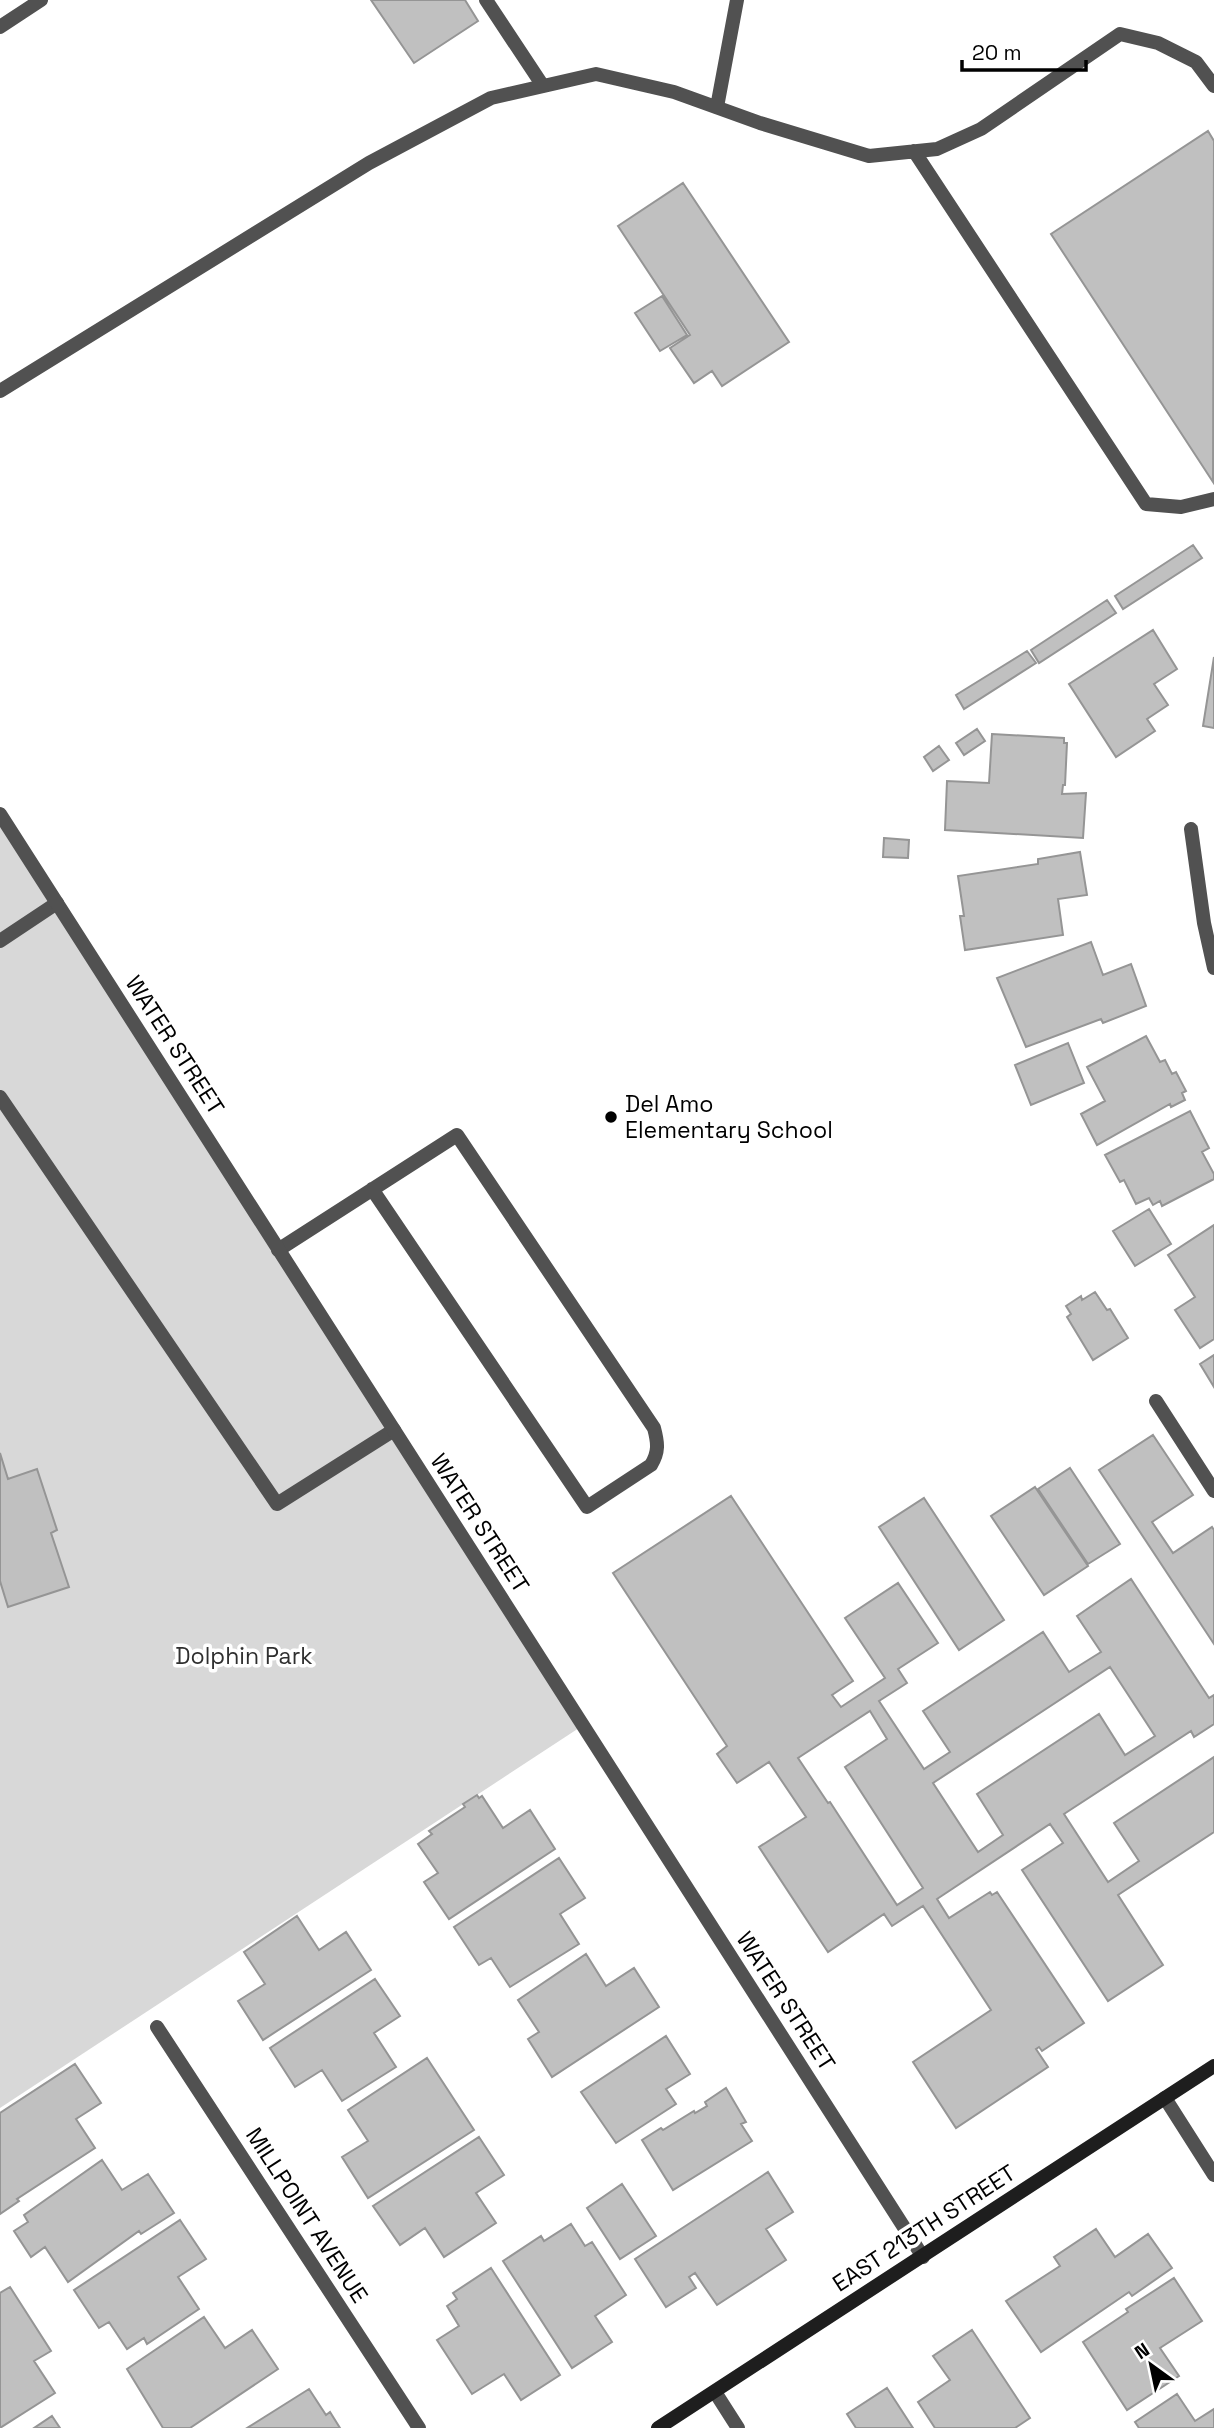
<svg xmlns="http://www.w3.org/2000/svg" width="1214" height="2428" viewBox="0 0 1214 2428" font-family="'Space Grotesk',sans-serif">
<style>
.green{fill:#d8d8d8}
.building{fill:#c0c0c0;stroke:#959595;stroke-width:2;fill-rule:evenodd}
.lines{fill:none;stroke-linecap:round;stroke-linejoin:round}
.lane{stroke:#515151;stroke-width:14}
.street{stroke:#515151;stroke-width:14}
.secondary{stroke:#1e1e1e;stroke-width:14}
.poi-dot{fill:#000;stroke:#fff;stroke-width:2.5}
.labels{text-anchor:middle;stroke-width:7;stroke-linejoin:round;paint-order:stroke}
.street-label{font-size:23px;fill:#000;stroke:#fff}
.poi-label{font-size:23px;fill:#000;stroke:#fff;text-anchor:start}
.park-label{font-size:23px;fill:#2f2f2f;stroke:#fff}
</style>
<rect width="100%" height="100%" fill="#fff"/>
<path class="green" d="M0,825L579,1728L0,2108Z"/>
<path class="building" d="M371,0H465L478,21L414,63Z
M1208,131L1214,141L1213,482L1051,234Z
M683,183L789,342L722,386L712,371L694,383L670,348L690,335L618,226Z
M662,296L687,335L660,351L635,313Z
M1193,545L1202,558L1123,609L1115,596Z
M1107,600L1116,613L1039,663L1031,650Z
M1153,630L1177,669L1154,684L1168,705L1147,719L1155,731L1116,757L1069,684Z
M1027,651L1036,663L964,709L956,695Z
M1214,657V728L1203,726Z
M977,729L985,741L964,755L956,743Z
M992,734L1064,738V743H1067L1065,785H1063L1062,794L1086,793L1083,838L945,830L947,781L989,783Z
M939,746L949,760L933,771L924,757Z
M884,838L909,840L908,858L883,857Z
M1080,852L1087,895L1058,899L1063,935L965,950L960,916H964L958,876L1038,864V859Z
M1091,942L1103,975L1131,964L1146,1006L1103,1023L1101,1019L1026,1047L997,978Z
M1146,1036L1160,1062L1165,1060L1172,1074L1176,1072L1186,1091L1182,1093L1185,1100L1171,1107L1170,1104L1097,1145L1081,1114L1105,1101L1087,1067Z
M1068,1043L1084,1083L1031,1105L1015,1065Z
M1190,1111L1209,1148L1202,1152L1214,1174V1179L1162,1206L1160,1201L1153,1205L1149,1198L1136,1204L1124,1180L1120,1182L1105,1155Z
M1149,1209L1171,1244L1135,1266L1113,1231Z
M1214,1225V1339L1200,1348L1175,1310L1195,1297L1168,1255Z
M1095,1292L1107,1310L1110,1309L1128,1338L1093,1360L1067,1317L1071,1314L1066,1306L1081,1296L1082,1300Z
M1214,1355V1387L1200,1364Z
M1153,1435L1193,1495L1152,1522L1173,1553L1212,1527L1214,1530V1644L1099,1470Z
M0,1453L8,1479L37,1469L57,1530L51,1533L69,1587L8,1607L0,1581Z
M1070,1468L1120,1544L1088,1564L1038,1489Z
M1035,1487L1088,1566L1044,1595L991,1516Z
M731,1496L853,1681L832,1695L841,1707L885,1678L845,1618L898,1583L938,1643L898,1669L907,1683L879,1701L924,1769L950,1752L923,1711L1043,1632L1069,1672L1101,1652L1077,1616L1131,1579L1209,1698L1214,1695V1724L1194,1737L1191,1731L1064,1814L1108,1882L1139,1861L1114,1823L1214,1757V1832L1118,1895L1163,1965L1108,2001L1022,1870L1063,1843L1050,1824L937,1899L949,1918L990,1892L992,1895L997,1892L1084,2023L1042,2051L1039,2047L1036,2049L1048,2067L956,2128L913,2062L991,2010L923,1906L892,1926L884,1914L828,1952L759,1847L806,1817L769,1762L737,1783L717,1754L727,1746L613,1573ZM1110,1667L1155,1736L1125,1755L1099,1714L977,1794L1003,1835L978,1852L933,1783ZM870,1711L887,1739L845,1767L923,1888L897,1905L830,1802L828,1803L798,1758Z
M924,1498L1004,1620L959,1650L879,1527Z
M477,1795L479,1798L482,1796L503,1828L530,1810L555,1849L449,1919L424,1882L438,1873L418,1844L432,1834L429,1831L465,1807L463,1804Z
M559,1858L585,1898L560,1914L579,1944L510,1987L491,1958L479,1965L454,1927Z
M297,1916L319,1950L346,1932L371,1970L263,2040L238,2001L265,1984L244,1952Z
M586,1954L606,1986L634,1968L659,2007L552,2077L528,2039L539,2032L518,2000Z
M375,1979L400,2016L374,2033L396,2067L342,2101L322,2070L295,2087L270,2048Z
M666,2036L690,2074L666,2089L676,2104L616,2143L581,2092Z
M427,2058L474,2130L368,2198L342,2157L368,2141L348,2110Z
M75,2064L101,2103L76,2119L95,2148L17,2199L19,2201L0,2214V2113Z
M726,2088L746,2122L741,2124L752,2141L673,2190L642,2140L661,2128L663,2130L694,2111L695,2113L707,2106L705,2102Z
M479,2137L504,2175L476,2193L496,2223L444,2257L425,2228L400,2245L373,2206Z
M102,2160L122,2190L148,2174L174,2213L141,2234L139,2231L68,2282L45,2247L31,2257L14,2231L28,2222L24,2215Z
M768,2172L793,2212L766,2229L786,2260L717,2305L695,2273L689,2277L696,2288L666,2307L635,2259Z
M622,2184L656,2236L620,2259L587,2208Z
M180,2220L206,2259L178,2277L199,2309L147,2344L144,2338L127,2349L109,2322L99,2328L74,2290Z
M571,2224L585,2246L592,2242L626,2295L595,2316L612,2342L572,2368L503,2261L541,2236L544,2241Z
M1096,2229L1115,2257L1148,2234L1172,2268L1132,2296L1129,2292L1041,2352L1006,2301L1060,2266L1054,2257Z
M491,2268L560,2375L521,2400L504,2374L472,2394L437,2340L459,2326L447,2306L457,2299L453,2293Z
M1174,2278L1202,2321L1160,2348L1179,2376L1127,2410L1083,2342L1128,2312L1126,2309Z
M10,2287L51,2351L34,2361L55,2393L0,2428V2293Z
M204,2317L225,2348L252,2330L278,2369L190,2428H163L127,2369Z
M972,2330L1030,2418L1015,2428H935L918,2402L950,2380L933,2356Z
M887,2388L913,2428H856L847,2414Z
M309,2389L326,2415L330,2412L340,2428H247Z
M1177,2394L1195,2421L1214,2409V2428H1139L1135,2422Z
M52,2416L60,2428H34Z"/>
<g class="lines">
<path class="lane" d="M486,0L543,86
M0,27L41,0
M717,107L737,0
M914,151L1146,504L1181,507L1214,499
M0,391L369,163L491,98L596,74L674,92L760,123L869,156L937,149L981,129L1120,34L1158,43L1196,62L1214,86
M0,941L57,903
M0,1097L277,1504L394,1430
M278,1250L457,1135L654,1428C658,1443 659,1452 651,1465L587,1507L372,1189
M1156,1401L1214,1491"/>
<path class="street" d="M0,814L923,2257
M1191,829L1204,923L1214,968
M157,2027L419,2428
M1165,2098L1214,2175
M715,2392L738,2428"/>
<path class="secondary" d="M658,2428L1214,2066"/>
</g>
<circle class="poi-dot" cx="611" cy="1117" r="7"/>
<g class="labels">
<g class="street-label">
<text transform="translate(175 1045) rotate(57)" y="8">WATER STREET</text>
<text transform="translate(480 1523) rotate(57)" y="8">WATER STREET</text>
<text transform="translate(786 2001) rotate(57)" y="8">WATER STREET</text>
<text transform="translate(307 2215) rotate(57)" y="8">MILLPOINT AVENUE</text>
<text transform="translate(924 2228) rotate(-33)" y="8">EAST 213TH STREET</text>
</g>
<g class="poi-label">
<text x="625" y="1112">Del Amo<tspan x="625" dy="26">Elementary School</tspan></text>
</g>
<g class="park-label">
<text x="244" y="1664">Dolphin Park</text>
</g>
</g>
<g transform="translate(1151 2365) rotate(327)" stroke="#ffffff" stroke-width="5" paint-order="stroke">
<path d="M0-5L12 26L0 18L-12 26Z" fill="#000000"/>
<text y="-10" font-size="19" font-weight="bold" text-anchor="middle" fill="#000000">N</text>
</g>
<path d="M962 60v10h124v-10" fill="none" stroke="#000000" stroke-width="3.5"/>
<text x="972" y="60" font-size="21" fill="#000000" stroke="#ffffff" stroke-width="5" paint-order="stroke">20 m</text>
</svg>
